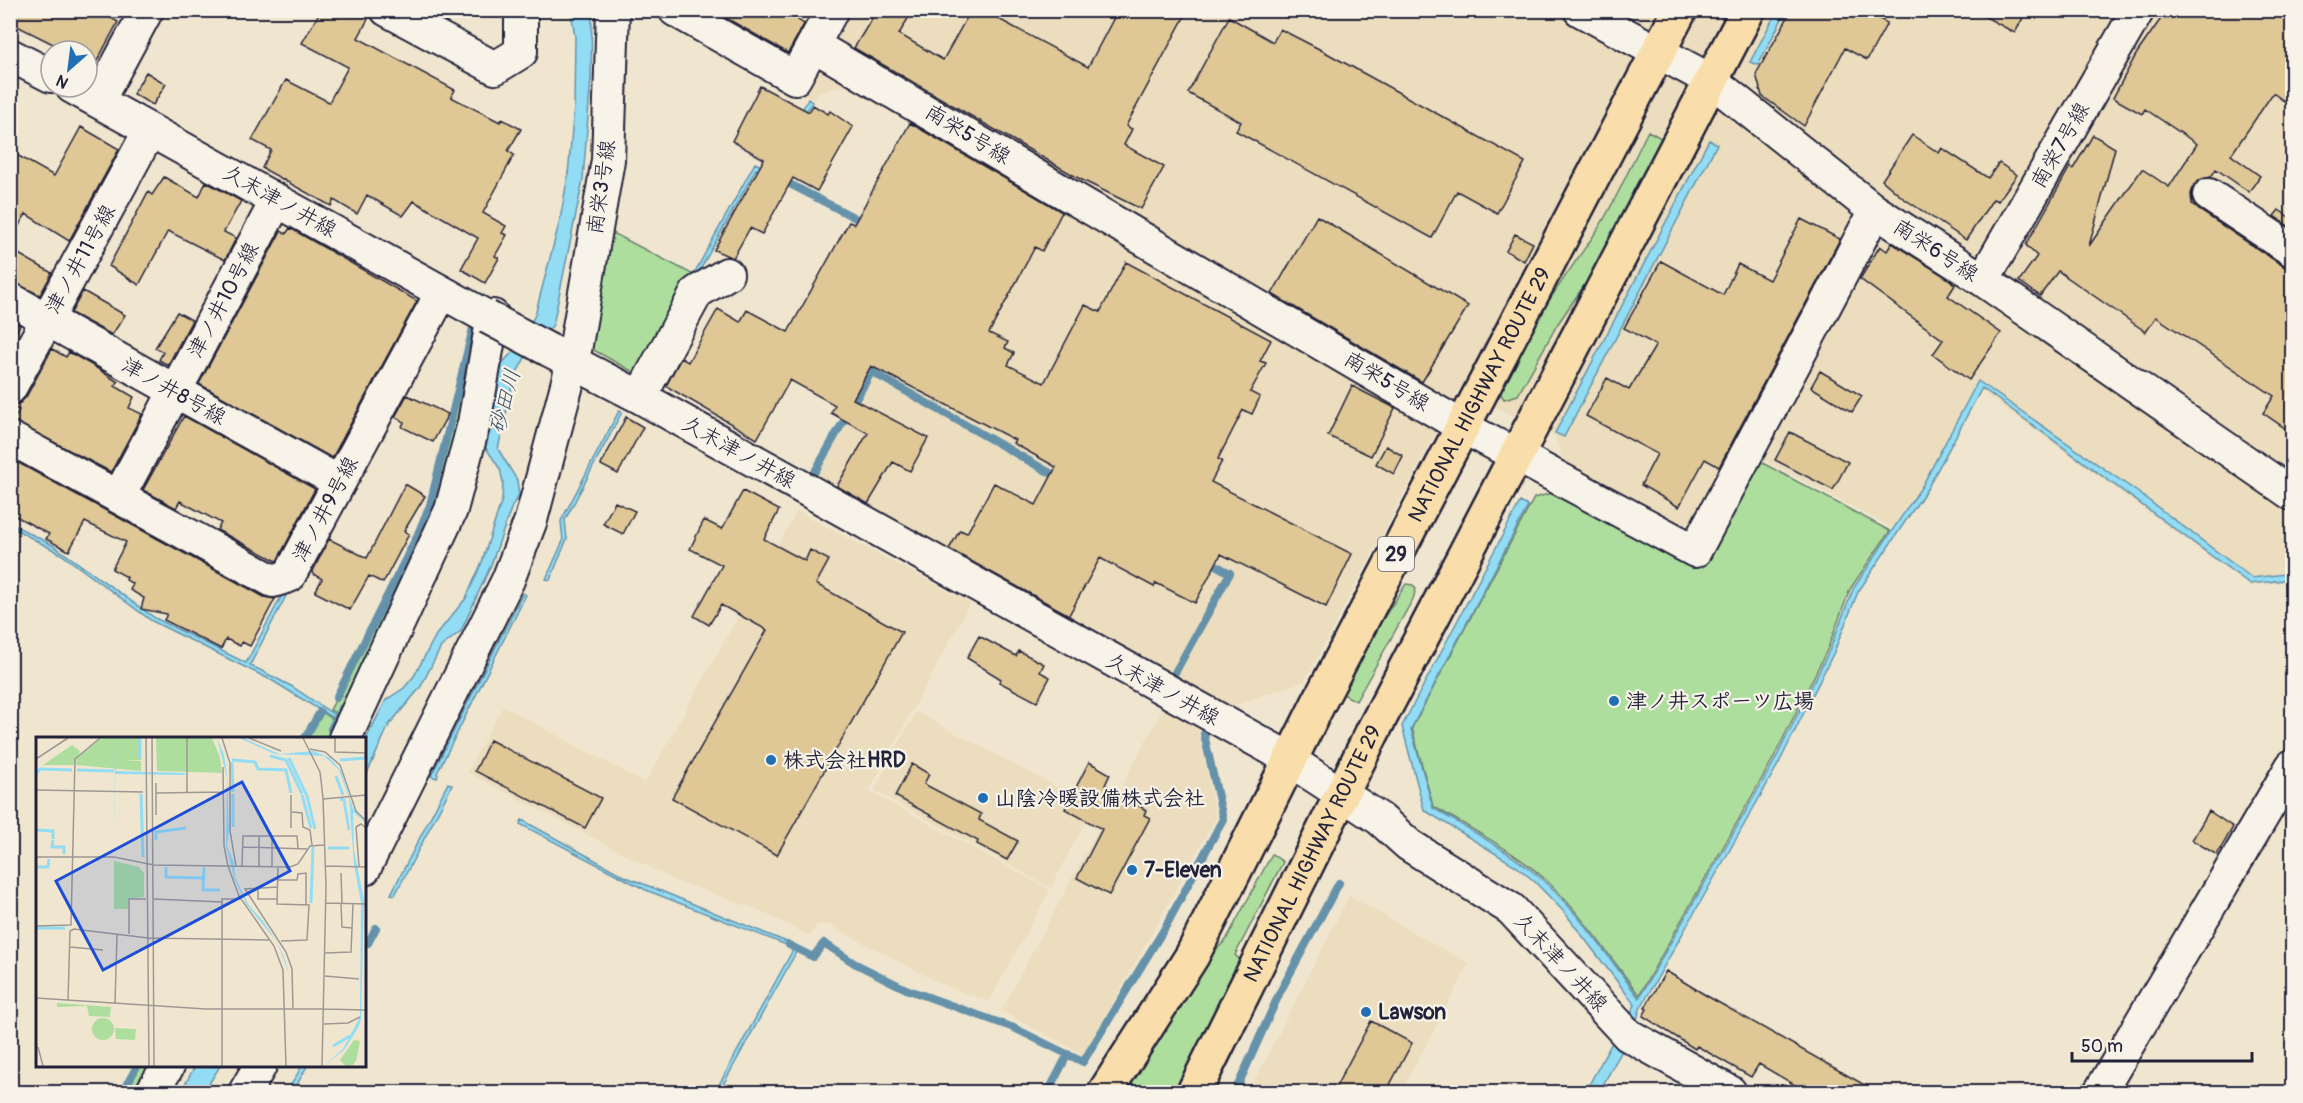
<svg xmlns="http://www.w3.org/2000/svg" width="2303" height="1103" viewBox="0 0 2303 1103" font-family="Pangolin,'Klee One',sans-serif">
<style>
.built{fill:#ebddbe}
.green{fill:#aede9e;stroke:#68806c;stroke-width:1.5}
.water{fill:#92dcf4;stroke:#6592aa;stroke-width:1.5}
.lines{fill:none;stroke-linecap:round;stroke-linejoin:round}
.stream{stroke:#6592aa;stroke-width:8}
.building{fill:#dfc796;stroke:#22223b;stroke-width:1.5}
.minor-casing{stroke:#22223b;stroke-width:36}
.highway-casing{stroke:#22223b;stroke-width:38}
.minor{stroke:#f7f3e8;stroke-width:32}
.highway{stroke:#f9deab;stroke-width:33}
.minor-bridge-casing{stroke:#22223b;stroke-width:36;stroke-linecap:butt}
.minor-bridge{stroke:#f7f3e8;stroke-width:32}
.poi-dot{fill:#1f6fb2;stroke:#f7f3e8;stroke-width:2}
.labels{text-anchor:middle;stroke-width:4.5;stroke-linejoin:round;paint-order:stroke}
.shield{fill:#f7f3e8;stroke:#62616f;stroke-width:1.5}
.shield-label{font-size:20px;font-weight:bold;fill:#22223b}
.street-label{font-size:21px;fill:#22223b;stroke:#f7f3e8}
.poi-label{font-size:21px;font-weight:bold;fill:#22223b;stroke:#f7f3e8;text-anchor:start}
.water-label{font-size:22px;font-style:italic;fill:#3e5069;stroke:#f7f3e8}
.inset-river{fill:none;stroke:#92dcf4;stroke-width:3}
.inset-road{fill:none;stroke:#9e9894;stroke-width:1.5}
.view{fill:#1d4ed8;fill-opacity:0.15;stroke:#1d4ed8;stroke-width:3}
.inset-edge{fill:none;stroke:#22223b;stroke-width:3}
</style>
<rect width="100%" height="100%" fill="#f0e6cf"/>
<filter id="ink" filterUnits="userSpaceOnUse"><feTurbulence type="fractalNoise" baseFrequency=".0167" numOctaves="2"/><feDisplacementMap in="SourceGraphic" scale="12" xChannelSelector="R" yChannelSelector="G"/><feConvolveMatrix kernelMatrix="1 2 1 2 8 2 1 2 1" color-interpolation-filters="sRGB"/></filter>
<g filter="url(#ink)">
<path class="built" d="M661,11H2292V581L2250,586L1974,386L1921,485L1892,528L1738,446L1699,520L1674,528L1567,471L1554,435L1459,389L1305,681L1226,708L814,483L994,160L860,79L819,93L815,100Z
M797,511L970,603L869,791L1050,890L989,1002L939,983L830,925H817L810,936L756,909L674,880L467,772L503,706L645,783Z
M1165,705L1197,724L1216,818L1084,1055L1001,1011Z
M916,712L1093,806L1051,888L874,790Z
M1349,896L1469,964L1401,1092H1249Z"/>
<path class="green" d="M1648,131L1663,139L1609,249L1557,325L1518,395L1504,399L1500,392C1523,335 1557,288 1592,238C1614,206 1630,166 1648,131Z
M611,232L692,274L637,374L590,348Z
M475,324L482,328L443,513L337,738H307L322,712L334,720L337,714L330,710L384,607L432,505Z
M1755,459L1890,531L1850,589L1828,648L1773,759L1639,995C1610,957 1583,916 1549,883C1516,851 1472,830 1433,806L1412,728L1534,498L1560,491L1700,565Z
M1406,584L1413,585L1416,589L1413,599L1356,701L1341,693L1375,631Z
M1272,854L1283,862L1235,955L1242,962L1177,1092H1122L1174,1008L1214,952L1226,940Z
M140,1066H158L144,1092H126Z"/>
<path class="water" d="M571,11H592L591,78L583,180L553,325L526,356L514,378L498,449L517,480L519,495L512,506L491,565L461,631L441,647L420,688L389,725L365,778V741L386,700L404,688L414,676L436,635L466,598L482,562L502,499L503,482L500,469L484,445L502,363L515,350L535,315L560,220L568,175L574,106L575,37Z
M1777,11H1786L1758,65L1750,62Z
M808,99L812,102L770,176L756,169L641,376L638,375L755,163L770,170Z
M1709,140L1717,144L1564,437L1555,433Z
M1978,381L2136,491L2252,578L2292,573V579L2250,584L1982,388L1927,489L1858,592L1834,652L1779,763L1640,1009L1635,1026L1626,1021L1635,1005L1565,913L1534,881L1516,866L1424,810L1402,726L1520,502L1528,506L1411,729L1433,808C1471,831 1514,853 1547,884C1582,917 1610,959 1639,998L1775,760L1830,649L1853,589L1922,486Z
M619,411L622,412L565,520L567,539L550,580L546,579L563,541L561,521Z
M10,523L54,546L155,618L246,663L282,595L286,596L250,665L291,686L336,716L334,719L273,681L152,621L61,554L11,527Z
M523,593L526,595L437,773L438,775L437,778L431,776Z
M448,783L452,785L395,895L391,894Z
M522,820L624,876L799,947L719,1092H715L794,948L646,890L520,824Z
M1614,1039L1625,1045L1599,1092H1585Z
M195,1066H220L204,1092H181Z
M302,1066H307L293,1092H287Z"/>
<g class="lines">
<path class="stream" d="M782,180L865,223
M872,372L1061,479
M813,475L873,369
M1172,678L1230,573L1208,561
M336,698L417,536L430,505L473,328
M331,729L341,709
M305,738L320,712
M368,943L376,928
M789,945L813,957L824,943L854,963L906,989L1014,1028L1083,1062L1166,926L1223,819L1204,734
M123,1092L137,1066
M1048,1092L1068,1054
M1235,1092L1280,992L1339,883"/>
</g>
<path class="building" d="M21,10H98L118,22L97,61L89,57L87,61V51H67L13,24Z
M321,10H352L368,19L358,38L455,90L451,97L500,122L502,119L521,129L508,151L514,155L483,213L506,226L502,233L507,235L495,256L499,258L485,283L461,269L478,238L414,201L403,216L367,195L357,214L334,200L331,206L262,168L271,150L252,140L286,80L329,102L348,67L302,43Z
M712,10H803L798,20L804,24L788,53Z
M877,10H913L899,34L943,60L971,10H982L1088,67L1118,10H1188L1126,126L1132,129L1124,145L1164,167L1141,209L1080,179L854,48Z
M1792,10H1863L1887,23L1867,60L1845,48L1804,126L1762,96L1756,74Z
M1973,10H2027L2015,33Z
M2167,10H2284L2292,16V107L2273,93L2231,155L2260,176L2249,192L2216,169L2211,177L2202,179L2194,185L2191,194L2192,204L2199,210L2292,272V433L2263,413L2274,396L2156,317L2146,332L2058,271L2040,296L2019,281L2037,256L2026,245L2070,167L2073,169L2093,135L2115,148L2089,246L2142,169L2169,187L2197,144L2145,109L2142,114L2113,98L2137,53Z
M1229,17L1273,42L1280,29L1323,51L1525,162L1497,213L1457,191L1432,238L1236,131L1241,122L1188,93Z
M146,72L166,84L153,105L133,94Z
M760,86L809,112L813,105L828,114L830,111L853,127L817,191L793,178L762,234L750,228L733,258L714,250L764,159L732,141Z
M910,123L1062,212L1042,251L1035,247L989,333L1008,342L1005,348L1014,353L1008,365L1044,383L1085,305L1100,312L1126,262L1271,340L1260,361L1266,363L1250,392L1260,397L1252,414L1243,410L1218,459L1222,461L1211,482L1352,554L1326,607L1221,554L1195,603L1156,583L1154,587L1100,558L1069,615L949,549L960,530L967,533L994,483L1036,505L1056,467L1013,443L1015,440L871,366L853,399L928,438L910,471L893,462L868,504L837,486L868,433L831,413L835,405L790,380L757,439L666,386L681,358L688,362L718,309L740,322L747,310L788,332L849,222L854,224Z
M81,127L119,149L69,241L26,214L10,240V151L54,176Z
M1912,135L1939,153L1942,148L1988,178L1999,163L2017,175L1998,201L1993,199L1966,240L1903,198L1882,180Z
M164,177L199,197L206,182L241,201L224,232L236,238L225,260L168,231L139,285L109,266L148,192L152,195Z
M2279,210L2292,219L2290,227L2274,216Z
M1317,216L1468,306L1422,382L1272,294Z
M1801,219L1840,239L1719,467L1705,459L1679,507L1641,485L1657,454L1586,416L1607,378L1629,390L1656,345L1624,328L1661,261L1723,295L1738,264L1769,280Z
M290,228L417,301L332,458L199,384L281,231L286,234Z
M1515,234L1533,243L1524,261L1506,251Z
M1892,243L1949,279L1955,285L1948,296L2001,333L1969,380L1933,354L1943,340L1860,279L1880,246L1887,251Z
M10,249L52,273L40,295L10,281Z
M83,291L125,315L112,335L71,313Z
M177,312L192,320L168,365L159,360L163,352L155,348Z
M10,320L20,325L10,344Z
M52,349L66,357L69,352L95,367L118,382L115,386L134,397L129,408L142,414L111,472L13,421L19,410L11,406L20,403L26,397Z
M1820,371L1862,396L1852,412L1811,387Z
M1352,386L1395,408L1371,456L1328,436Z
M407,395L448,414L433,442L402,427L404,422L395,417Z
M184,416L315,489L277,561L217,530L221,523L180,501L176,508L143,490Z
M626,417L643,427L618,474L601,465Z
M1790,432L1848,462L1833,490L1775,460Z
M1386,446L1403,456L1394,474L1376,464Z
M15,461L264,597L275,599L250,646L242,642L240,646L226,639L221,649L164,620L167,614L141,609L144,598L130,590L133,584L126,580L127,577L112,569L126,542L85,522L69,551L46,539L49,534L10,513V468Z
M405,484L425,496L404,531L409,534L383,583L369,576L350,610L315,592L322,579L312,573L329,539L367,558Z
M743,491L779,510L764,539L805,561L810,550L829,560L816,584L902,632L777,855L672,798L767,630L721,605L709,625L694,616L722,565L690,549L704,520L722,529Z
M615,502L635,511L623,534L603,524Z
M979,636L1016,656L1019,651L1044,664L1040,672L1050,677L1037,702L999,682L1001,679L967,658Z
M490,740L601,798L585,828L475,771Z
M1089,762L1110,774L1105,785L1146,810L1144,815L1150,818L1109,895L1077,878L1102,829L1065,809Z
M912,764L929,774L924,784L981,814L979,820L1018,841L1007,860L977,844L978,841L895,796Z
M2209,811L2233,827L2217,855L2192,840Z
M1666,971L1707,996L1877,1092H1790L1795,1085L1759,1064L1751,1077L1697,1046L1695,1049L1643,1016L1647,1009L1645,1008Z
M1371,1021L1412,1043L1386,1092H1333Z"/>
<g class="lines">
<g class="minor-casing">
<path id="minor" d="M387,10L495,68L521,52V10
M675,10L795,78L832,10
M1580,10L1712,81L1875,211L1983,280L2292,494
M813,45L1463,427L1695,551L1875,211
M10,55L51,76
M72,87L487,317
M98,101L147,10
M2209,195L2292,250
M1983,280L2138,10
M10,299L339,482
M549,350L640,397L1274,750L1380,819L1409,845L1511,909L1628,1035L1730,1092
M10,388L150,130
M640,397L697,292L727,274
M10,438L273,581L289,576L442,292
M119,496L277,200
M345,738L451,510L474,423L493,316
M364,869L508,580L531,520L573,362L608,160L613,10
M152,1092L168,1066
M245,1092L260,1066
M2100,1092L2292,766"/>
</g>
<g class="highway-casing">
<g id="highway">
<path id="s1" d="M1105,1092L1192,956L1318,704L1680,10"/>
<path id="s2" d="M1194,1092L1372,733L1748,10"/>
</g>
</g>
<use href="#minor" class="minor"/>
<use href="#highway" class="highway"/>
<g class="minor-bridge-casing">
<path id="minor-bridge" d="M487,317L549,350"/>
</g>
<use href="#minor-bridge" class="minor-bridge"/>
</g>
</g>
<g class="poi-dot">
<circle cx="1614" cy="701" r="6"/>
<circle cx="771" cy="760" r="6"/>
<circle cx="983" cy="798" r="6"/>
<circle cx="1132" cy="870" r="6"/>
<circle cx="1366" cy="1012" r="6"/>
</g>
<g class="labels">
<rect class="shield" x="1378" y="537" width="36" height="34" rx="4.5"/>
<g class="shield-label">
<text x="1396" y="561">29</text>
</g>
<g class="street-label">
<text transform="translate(968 134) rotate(31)" y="7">南栄5号線</text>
<text transform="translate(2060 145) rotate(-60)" y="7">南栄7号線</text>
<text transform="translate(601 187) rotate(-82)" y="7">南栄3号線</text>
<text transform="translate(280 201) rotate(29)" y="7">久末津ノ井線</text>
<text transform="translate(1936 250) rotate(33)" y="7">南栄6号線</text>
<text transform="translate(80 259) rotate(-61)" y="7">津ノ井11号線</text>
<text transform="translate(223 300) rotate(-62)" y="7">津ノ井10号線</text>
<text transform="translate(1387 381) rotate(31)" y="7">南栄5号線</text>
<text transform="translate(174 391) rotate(29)" y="7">津ノ井8号線</text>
<text dy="7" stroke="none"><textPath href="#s1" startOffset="792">NATIONAL HIGHWAY ROUTE 29</textPath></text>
<text transform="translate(739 452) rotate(29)" y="7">久末津ノ井線</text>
<text transform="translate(325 509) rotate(-62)" y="7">津ノ井9号線</text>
<text transform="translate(1163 689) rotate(29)" y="7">久末津ノ井線</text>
<text dy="7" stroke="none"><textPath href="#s2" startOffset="266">NATIONAL HIGHWAY ROUTE 29</textPath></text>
<text transform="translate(1561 962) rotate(47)" y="7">久末津ノ井線</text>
</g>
<g class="poi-label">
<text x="1626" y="708">津ノ井スポーツ広場</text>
<text x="783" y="767">株式会社HRD</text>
<text x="995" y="805">山陰冷暖設備株式会社</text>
<text x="1144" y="877">7-Eleven</text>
<text x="1378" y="1019">Lawson</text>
</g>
<g class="water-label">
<text transform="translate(504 401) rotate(-75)" y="8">砂田川</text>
</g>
</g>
<g transform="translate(36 737)">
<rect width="330" height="330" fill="#f0e6cf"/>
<path d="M64,1H105V23H88L105,24V34L40,28L41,19ZM120,1H176L184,20L186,36L121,34ZM36,8L44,14L38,28H7ZM78,124L103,130L108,136V160L92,162V172H78ZM21,266L75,270L74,280L53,279L51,269L21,270ZM56 292a11 11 0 1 1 22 0a11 11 0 1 1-22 0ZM79,291L100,292L99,303L80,302ZM318,303L324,304L320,324L317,328L310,329L304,323Z" fill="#aede9e"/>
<path d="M79,1L80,34L149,36V1V55V38L79,37L78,119ZM181,1L188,18L191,38L193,94L191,109L198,126L199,140L212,167L227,184L241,205L248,220L252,233L254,329L252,234L241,205L210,167L198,141L190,109L191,41ZM203,1H207L243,17L278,14L294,21L305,34L317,71L330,86L317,75L318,113L328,163L325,283L322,291L308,313L288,329L307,312L324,280L325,166L318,128L313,61L303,33L288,19L239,17Z" fill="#92dcf4"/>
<path class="inset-river" d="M104,1V21M234,19L250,23L266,57M253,21L271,59L279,92M196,23L219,25L222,32L250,33L255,56M304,23L330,21M196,25L197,55M41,33L78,34M0,37L4,32L36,33M300,39L307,58M105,57L107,120M266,58L275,91M304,62L308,63L313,93M197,90V57M0,93L17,94V102M17,103L16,110H28V117M120,103V95L150,91M292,111H313M0,130H12L13,122M130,130V140L167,141M168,130L167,153H184M275,166L277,110M0,191H29M297,309L314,299"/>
<path class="inset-road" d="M110,1L113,329M116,1L118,329M186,1L194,26V94L200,129M213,1L245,14M267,1L284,35L287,61L290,149L286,329M299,1V15L330,16M274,12L289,15L304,28L320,74L330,84M0,22L32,1M187,30L188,109L192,129L203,159L238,209L247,233L250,329M120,46V78M0,53L107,55M120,56L187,55M151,56V1M287,62L330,58M256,75L266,76L267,90L274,93L276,108M255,91V58M223,99V130M206,110L271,112M0,120H78L118,128L254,130L262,127L274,109L288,108M206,129L207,99H261L262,111M290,129L330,130M323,129L320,90L325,87L330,91M236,130V99M242,130L241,167L273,168L271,203L245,204M305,136L306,167M241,143H261L262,137L270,136V168M222,150V162H241M241,150L209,152L250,215L256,232L257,272M118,162L186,165M290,166L330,167M305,167L306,190L316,191M0,189L35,188L39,22L64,1M93,197V162H110M34,210L67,213M289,216L315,215L317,167M289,239L323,242M0,261L170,272H288M32,263L34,194L38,192L112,201L233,203M79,266L81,197M288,272L330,273M288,287L312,286L324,280M0,292V318M2,310L7,329M186,329V162H205"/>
<path class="view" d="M206,45L254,134L67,233L20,144Z"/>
<rect width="330" height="330" class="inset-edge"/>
</g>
<rect width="2303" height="1103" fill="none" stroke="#f7f3e8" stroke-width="36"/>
<rect x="18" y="18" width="2267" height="1067" fill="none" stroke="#22223b" stroke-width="2" filter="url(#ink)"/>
<g transform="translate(69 69) rotate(208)"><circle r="28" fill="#f7f3e8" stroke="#a29fa3" stroke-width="1.5"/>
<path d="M0-4.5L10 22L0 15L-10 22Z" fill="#1f6fb2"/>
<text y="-9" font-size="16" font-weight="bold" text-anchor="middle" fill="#22223b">N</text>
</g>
<path d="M2072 1052v9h180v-9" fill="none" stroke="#22223b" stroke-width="3"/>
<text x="2081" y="1052" font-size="18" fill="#22223b" stroke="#f7f3e8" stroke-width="4.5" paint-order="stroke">50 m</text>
</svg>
